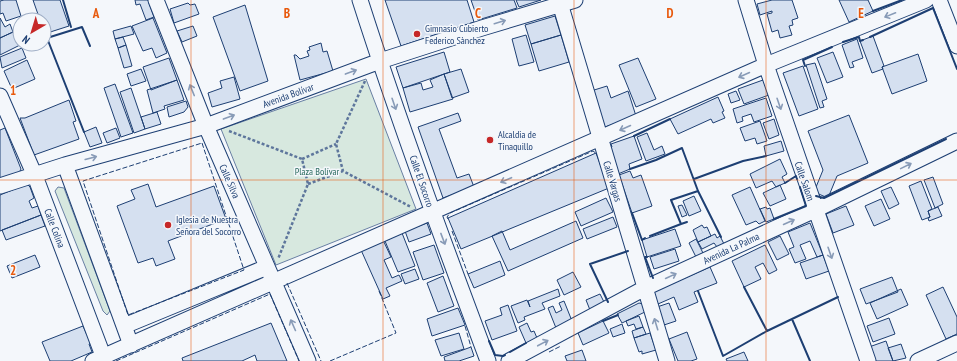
<svg xmlns="http://www.w3.org/2000/svg" width="957" height="361" viewBox="0 0 957 361" font-family="'PT Sans Narrow',sans-serif">
<style>
.green{fill:#d7e8df;stroke:#687fa3}
.building{fill:#d5e0f0;stroke:#1d3f73}
.lines{fill:none;stroke-linecap:round;stroke-linejoin:round}
.minor-casing{stroke:#1d3f73;stroke-width:17}
.path{stroke:#5e769c;stroke-width:2.5;stroke-dasharray:3 2;stroke-linecap:butt}
.minor{stroke:#f4f7fb;stroke-width:15}
.fence{stroke:#1d3f73;stroke-width:1;stroke-dasharray:5 2;stroke-linecap:butt}
.wall{stroke:#1d3f73;stroke-width:2}
.oneway{stroke:#889bb7}
.grid{fill:none;stroke:#e8590c;stroke-width:1;stroke-opacity:0.55}
.poi-dot{fill:#c62828;stroke:#f4f7fb;stroke-width:1.5}
.labels{text-anchor:middle;stroke-width:3;stroke-linejoin:round;paint-order:stroke}
.poi-label{font-size:10px;fill:#1d3f73;stroke:#f4f7fb;text-anchor:start}
.street-label{font-size:10px;fill:#1d3f73;stroke:#f4f7fb}
.park-label{font-size:10px;fill:#2c6c60;stroke:#f4f7fb}
.grid-label{font-size:13px;text-anchor:middle;font-weight:bold;fill:#e8590c;stroke:#f4f7fb;stroke-width:3;stroke-linejoin:round;paint-order:stroke}
</style>
<rect width="100%" height="100%" fill="#f4f7fb"/>
<path class="green" d="M366,79L416,209L276,265L221,129Z
M58,187L64,188L110,311L107,315L103,311L55,191Z"/>
<path class="building" d="M4,0H16L21,16L6,21L3,13L0,14V1Z
M33,0H60L69,26L44,34V20H40Z
M135,0H148L154,17L146,20L140,4L136,5Z
M385,0H467L474,22L401,46Z
M471,0H514L517,8L478,20Z
M516,0H541L519,7Z
M772,0H792L798,18L792,20L793,25L789,26L792,35L780,38L778,30L772,32L767,14L772,13V11L760,15L757,4Z
M839,0H868L873,11L849,22Z
M188,3L190,5L195,4L199,14L174,23L170,9Z
M245,5L268,81L240,91L213,17Z
M555,16L561,35L531,44L525,25Z
M0,18L5,27L10,24L13,32L0,38Z
M153,18L167,53L156,58L152,48L143,51L132,26Z
M131,26L134,34L115,39L113,31Z
M193,26L197,36L182,42L177,31Z
M13,32L20,45L0,55V38Z
M526,35L534,62L519,66L512,39Z
M561,35L569,62L539,71L531,44Z
M873,36L884,66L882,67L883,69L872,73L860,41Z
M123,37L126,45L118,48L115,39Z
M857,39L863,58L852,62L854,67L850,68L842,45Z
M321,43L323,52L327,51L333,71L300,80L294,55H296L300,59L309,56L307,51L310,50L309,47Z
M126,45L132,66L124,68L118,48Z
M22,48L26,58L2,68L0,57Z
M444,52L450,72L403,88L396,67Z
M833,52L843,77L827,83L817,58Z
M918,54L927,81L892,94L882,67Z
M169,58L177,80L151,90L143,67Z
M638,58L656,99L636,107L619,65Z
M27,60L35,79L12,89L4,71Z
M815,63L827,99L822,101L824,107L820,108L806,65Z
M803,66L818,109L799,116L783,73Z
M141,69L146,81L131,86L127,74Z
M461,69L469,92L452,98L444,74Z
M444,74L453,99L410,112L403,88L421,83L423,90L433,87L430,80Z
M234,77L240,99L212,107L208,93L222,88L220,81Z
M177,80L184,100L164,106L165,109L153,113L147,90Z
M763,80L769,95L744,104L738,89Z
M115,84L133,133L121,137L104,88Z
M607,86L611,98L628,91L636,116L605,127L591,91Z
M131,88L145,129L134,133L120,92Z
M736,91L740,100L731,103L728,94Z
M718,97L724,111L722,112L725,118L713,123L711,119L678,134L670,119Z
M766,98L772,116L754,122L751,114L742,117L743,121L737,123L733,109Z
M69,100L76,121L73,122L79,139L34,155L20,118H25Z
M186,101L188,107L184,112L169,117L167,107Z
M157,112L161,124L145,129L141,117Z
M458,113L461,121L439,129L457,178L469,174L474,187L443,198L418,127Z
M849,115L868,163L837,176L828,198L814,192L823,170L808,131Z
M774,119L779,135L769,139L763,123Z
M760,121L767,141L757,144L755,138L745,141L740,128Z
M96,127L102,143L90,147L84,132Z
M5,128L21,169L19,173L0,179V130Z
M116,128L120,138L107,143L103,133Z
M647,133L654,150L662,146L665,154L646,161L637,137Z
M634,136L642,159L629,164L630,169L618,174L609,148L612,147L611,144Z
M781,141L784,151L766,156L764,146Z
M596,153L609,188L461,249L448,218Z
M780,159L787,174L782,177L785,183L776,187L772,181L756,188L750,174Z
M630,171L633,178L641,175L652,206L632,213L619,175Z
M933,177L943,204L935,208L924,180Z
M921,181L932,209L928,211L930,217L922,220L909,186Z
M27,184L30,187L34,198L29,201L32,208L38,206L41,215L0,231V195Z
M148,184L156,207L214,186L226,219L168,241L175,259L156,266L153,258L138,263L117,206L135,199L131,190Z
M780,185L786,199L770,206L763,193Z
M750,187L765,221L759,224L756,221L746,225L732,195Z
M891,187L899,204L889,209L881,191Z
M694,196L701,211L689,216L683,201Z
M606,198L613,212L581,226L575,212Z
M881,199L890,219L874,226L865,206Z
M682,205L687,215L682,217L678,206Z
M846,206L854,225L833,233L826,214Z
M766,207L767,209L770,208L774,219L766,222L760,209Z
M938,207L942,216L929,221L928,218L930,217L928,211Z
M41,215L45,226L6,240L2,230Z
M613,217L617,227L587,239L583,229Z
M576,221L583,238L508,271L492,236L502,231L510,250Z
M427,223L431,234L409,242L405,231Z
M810,223L823,255L817,257L810,241L800,245L806,259L795,263L789,249L794,247L788,232Z
M702,225L704,228L707,227L711,236L698,242L693,230Z
M675,229L681,246L647,257L642,240Z
M402,233L415,266L398,272L385,241Z
M715,234L717,238L720,236L724,244L717,247L714,243L702,249L698,242Z
M780,236L789,254L777,260L768,242Z
M696,239L703,253L696,257L689,243Z
M383,240L391,257L384,260L392,278L399,275L402,281L386,288L390,296L383,299L361,250Z
M434,245L444,273L423,280L413,252Z
M765,245L777,270L769,274L763,263L755,267L761,279L744,287L732,261Z
M675,249L679,261L654,269L650,257Z
M35,255L40,267L12,278L7,266Z
M823,255L829,271L806,279L800,263Z
M500,261L505,275L474,288L468,274Z
M710,267L717,283L694,292L698,302L679,310L674,297L658,304L653,292Z
M415,269L419,279L405,284L401,274Z
M573,272L581,287L564,295L557,280Z
M443,276L454,306L438,312L427,283Z
M892,277L898,292L866,304L860,289Z
M943,287L957,317V334L946,339L926,295Z
M558,289L560,296L542,303L545,309L524,317L525,320L518,323L511,306L527,300L530,307L528,301Z
M901,289L908,305L877,319L870,303Z
M600,294L605,304L590,310L586,300Z
M564,301L572,321L556,328L548,308L553,306L556,313L562,310L559,303Z
M639,303L643,304L647,311L622,323L617,314Z
M669,303L676,321L664,325L657,307Z
M508,305L517,331L492,340L485,321L502,315L500,308Z
M458,308L465,325L432,336L427,319Z
M639,316L643,327L636,329L634,324L628,326L626,321Z
M889,318L895,334L873,342L867,326Z
M603,321L609,333L583,345L578,333Z
M271,323L287,361H257L255,355L242,361H183L182,358Z
M527,323L531,332L534,331L537,338L526,343L519,327Z
M622,324L625,333L613,337L610,329Z
M83,326L87,335L90,334L93,342L89,344L92,352L71,361H50L42,342Z
M643,327L646,334L634,338L632,331Z
M687,332L697,359L691,361H678L669,339Z
M459,333L464,349L441,356L435,340Z
M650,333L656,350L642,354V351L639,352L634,338Z
M886,341L893,361H875L869,347Z
M901,344L906,358L893,361L888,348Z
M471,347L474,356L459,361H445L444,357Z
M582,350L586,361H567L565,356Z
M744,352L748,361H727L726,359Z"/>
<g class="lines">
<g class="minor-casing">
<path id="minor" d="M156,0L206,126L308,361
M360,0C399,122 443,241 488,361
M559,0L667,361
M746,0L766,65L868,361
M939,0L957,46
M0,96L35,176L105,361
M65,165L131,345
M0,186L65,165L206,126L380,61L482,28L575,0
M124,326L267,267
M93,361L766,65L926,0
M509,361L645,288L815,210L957,141
M918,361L957,343"/>
</g>
<path class="path" d="M365,81L336,144L343,171L411,207
M229,131L302,159L308,184L278,259
M302,159L336,144
M308,184L343,171"/>
<use href="#minor" class="minor"/>
<path class="fence" d="M202,143L244,270L128,315L83,181Z
M448,219L447,217L450,213L593,151L597,154
M452,231L468,274
M287,283L321,361
M465,326L471,347
M549,352L561,346
M116,361L270,294L299,361
M330,361L396,333L379,291"/>
<path class="wall" d="M63,0L71,27
M873,11L902,0
M870,37L933,8L957,69
M843,42L859,37L860,41L863,40
M805,66L803,60L832,47
M84,132L47,38L82,27L90,46
M634,136L670,119
M630,169L656,160L682,148L698,191L721,237
M694,179L743,161L766,156
M785,183L796,176L797,179
M816,196L824,198L946,139
M632,213L642,240L645,238
M774,219L806,206L800,187
M687,222L681,224L671,200L698,191
M650,236L681,224
M647,257H645L653,278
M744,287L767,331L792,319
M698,291L723,356L767,331
M608,302L590,264L628,251
M603,321L618,315
M489,341L495,355L503,356L505,355
M510,352L526,343
M810,361L792,319L838,297"/>
</g>
<defs><path id="oneway-shaft" d="M-6 0H5M1.5-3L5.5 0L1.5 3" fill="none" stroke-width="1.6" stroke-linecap="round" stroke-linejoin="round"/></defs>
<g class="oneway">
<use href="#oneway-shaft" transform="translate(890 15) rotate(158)"/>
<use href="#oneway-shaft" transform="translate(500 22) rotate(-17)"/>
<use href="#oneway-shaft" transform="translate(351 72) rotate(-20)"/>
<use href="#oneway-shaft" transform="translate(744 75) rotate(156)"/>
<use href="#oneway-shaft" transform="translate(192 90) rotate(-112)"/>
<use href="#oneway-shaft" transform="translate(394 104) rotate(71)"/>
<use href="#oneway-shaft" transform="translate(779 104) rotate(71)"/>
<use href="#oneway-shaft" transform="translate(229 117) rotate(-20)"/>
<use href="#oneway-shaft" transform="translate(625 128) rotate(156)"/>
<use href="#oneway-shaft" transform="translate(91 158) rotate(-15)"/>
<use href="#oneway-shaft" transform="translate(906 166) rotate(-26)"/>
<use href="#oneway-shaft" transform="translate(506 180) rotate(157)"/>
<use href="#oneway-shaft" transform="translate(789 222) rotate(-24)"/>
<use href="#oneway-shaft" transform="translate(443 239) rotate(69)"/>
<use href="#oneway-shaft" transform="translate(830 253) rotate(71)"/>
<use href="#oneway-shaft" transform="translate(671 276) rotate(-25)"/>
<use href="#oneway-shaft" transform="translate(656 324) rotate(-107)"/>
<use href="#oneway-shaft" transform="translate(293 325) rotate(-114)"/>
<use href="#oneway-shaft" transform="translate(543 343) rotate(-28)"/>
</g>
<path class="grid" d="M191,0V361M383,0V361M574,0V361M766,0V361M0,180H957"/>
<g class="poi-dot">
<circle cx="417" cy="34" r="4"/>
<circle cx="490" cy="140" r="4"/>
<circle cx="168" cy="225" r="4"/>
</g>
<g class="labels">
<g class="poi-label">
<text x="425" y="32">Gimnasio Cubierto<tspan x="425" dy="12">Federico Sànchez</tspan></text>
<text x="498" y="138">Alcaldia de<tspan x="498" dy="12">Tinaquillo</tspan></text>
<text x="176" y="223">Iglesia de Nuestra<tspan x="176" dy="12">Señora del Socorro</tspan></text>
</g>
<g class="street-label">
<text transform="translate(288 95) rotate(-20)" y="4">Avenida Bolívar</text>
<text transform="translate(230 181) rotate(66)" y="4">Calle Silva</text>
<text transform="translate(422 181) rotate(71)" y="4">Calle El Socorro</text>
<text transform="translate(613 181) rotate(73)" y="4">Calle Vargas</text>
<text transform="translate(805 181) rotate(71)" y="4">Calle Salom</text>
<text transform="translate(55 228) rotate(69)" y="4">Calle Colina</text>
<text transform="translate(731 248) rotate(-25)" y="4">Avenida La Palma</text>
</g>
<g class="park-label">
<text x="317" y="175">Plaza Bolívar</text>
</g>
</g>
<g class="grid-label">
<text x="96" y="18">A</text>
<text x="287" y="18">B</text>
<text x="478" y="18">C</text>
<text x="670" y="18">D</text>
<text x="861" y="18">E</text>
<text x="13" y="95">1</text>
<text x="13" y="275">2</text>
</g>
<g transform="translate(32 32) rotate(218)"><circle r="19" fill="#f4f7fb" stroke="#9eadc5"/>
<path d="M0-3L7 15L0 10L-7 15Z" fill="#c62828"/>
<text y="-6" font-size="11" font-weight="bold" text-anchor="middle" fill="#1d3f73">N</text>
</g>
</svg>
